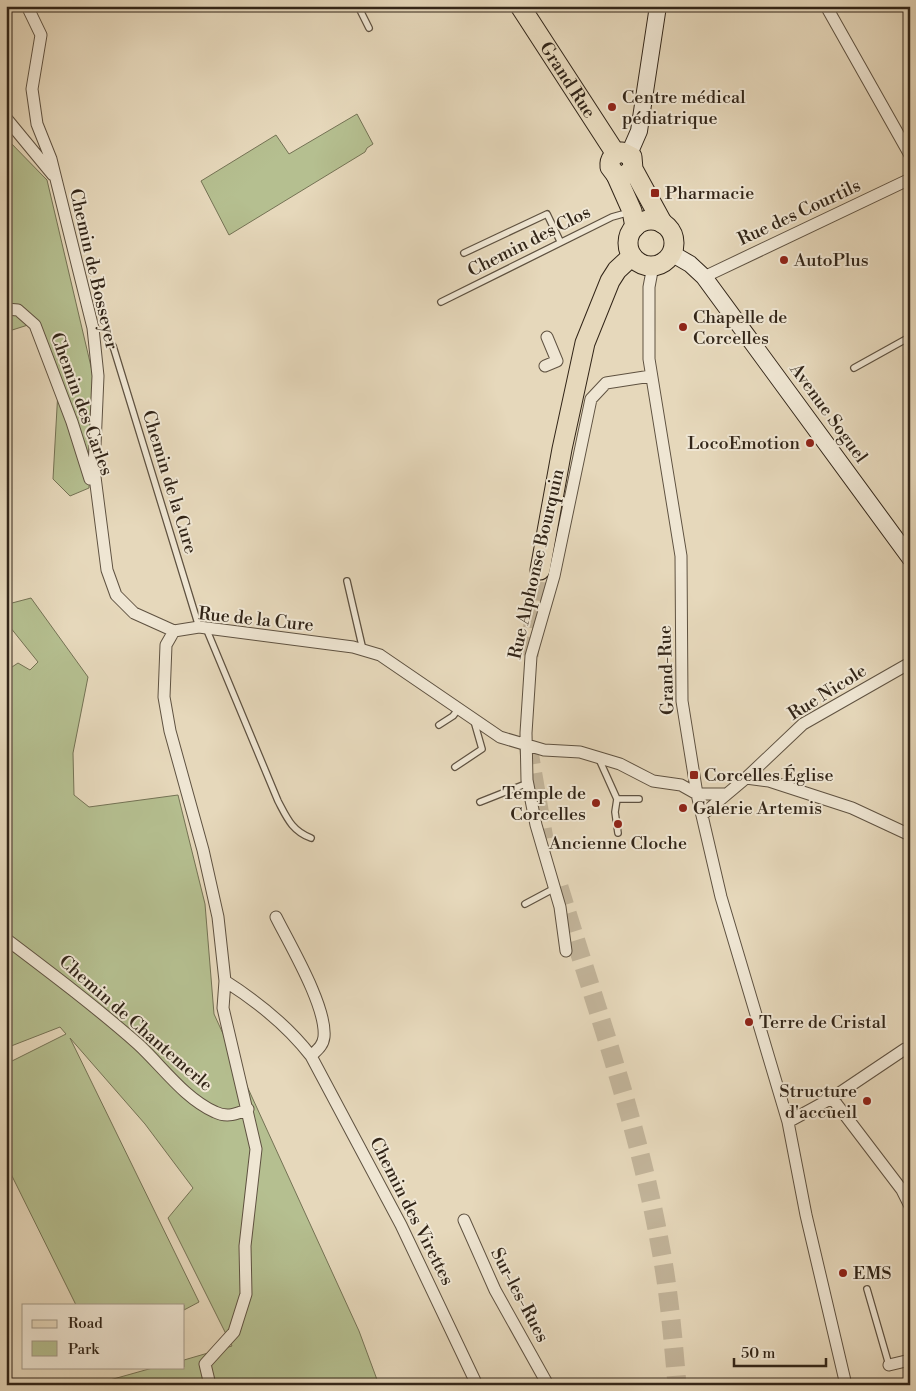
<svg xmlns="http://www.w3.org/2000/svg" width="916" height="1391" viewBox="0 0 916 1391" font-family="'Libre Bodoni',serif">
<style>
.green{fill:#b5bf90;stroke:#747254}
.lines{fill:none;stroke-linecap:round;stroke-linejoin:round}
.primary-tunnel{stroke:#c2b49a;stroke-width:19;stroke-dasharray:19 9;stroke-linecap:butt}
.lane-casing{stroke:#5f5241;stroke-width:8}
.street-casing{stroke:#5f5241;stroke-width:13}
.secondary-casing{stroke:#322518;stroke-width:18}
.primary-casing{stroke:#322518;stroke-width:21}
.lane{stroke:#efe6d3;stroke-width:5.5}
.street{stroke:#efe6d3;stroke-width:11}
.secondary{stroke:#efe6d3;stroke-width:16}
.primary{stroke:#e6d8bb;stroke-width:19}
.poi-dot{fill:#8f2418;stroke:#efe6d3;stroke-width:2}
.labels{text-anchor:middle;stroke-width:4;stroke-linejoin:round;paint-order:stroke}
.street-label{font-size:18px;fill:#322518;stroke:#efe6d3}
.poi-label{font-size:18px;fill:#322518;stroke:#efe6d3;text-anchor:start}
</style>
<rect width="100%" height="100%" fill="#e6d8bb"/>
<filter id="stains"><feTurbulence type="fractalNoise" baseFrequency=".004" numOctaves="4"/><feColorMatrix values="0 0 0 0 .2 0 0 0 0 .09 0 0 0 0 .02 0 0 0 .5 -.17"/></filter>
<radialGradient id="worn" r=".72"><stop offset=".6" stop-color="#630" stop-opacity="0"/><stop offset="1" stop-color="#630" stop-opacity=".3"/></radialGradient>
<path class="green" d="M357,114L373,144L367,148L365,152L229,235L201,181L276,135L289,154Z
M6,138L47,180L93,375L89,488L70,496L53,479L58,390L31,324L6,332Z
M31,598L88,677L73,753L74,795L89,807L178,795L205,904L214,1014L359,1331L379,1385H92L156,1367H184V1360L232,1346L168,1218L193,1188L145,1124L70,1038L199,1302L184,1310V1305H76L6,1164V1064L66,1034L60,1027L6,1048V671L18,663L30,670L38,662L6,622V599L12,603Z"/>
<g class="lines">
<path class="primary-tunnel" d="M529,656L540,570
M528,746L544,839
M559,887C595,1005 638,1123 660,1245C669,1291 673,1338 677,1385"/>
<g class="lane-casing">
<path id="lane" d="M358,6L369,28
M464,253L547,214L560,241
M441,302L612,217L630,212
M113,346L199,627
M854,368L908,338L910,342
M347,581L363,650
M206,628L278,801C287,818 292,831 311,838
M439,725L453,716L459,708
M599,759L617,799L615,812L618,833
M455,767L482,749L474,721
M617,799H639
M480,802L528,783
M525,904L555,888
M867,1289L889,1365"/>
</g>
<g class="street-casing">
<path id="street" d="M27,6L41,35L32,89L37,124L51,159L93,328L98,376L94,469L107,570L116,595L134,613L174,631
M826,6L910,155
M6,118L53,175
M653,266L649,287V359L681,556L682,701L697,794L721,897L788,1122L806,1215L846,1385
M704,277L910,179
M6,309L18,310L35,325L72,422L90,479
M545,366L557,361L547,337
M746,778L803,724L910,663
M702,815L746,778L769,781L852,808L910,835
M276,917C290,945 327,1007 324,1037C323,1046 317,1050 311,1056
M6,939C51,973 96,1007 138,1044C162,1066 184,1098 215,1112C227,1118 237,1114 248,1109
M566,951L560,907L536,825L527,780L526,733L531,656L554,576L591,399L606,383L651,376
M225,981C258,1002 287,1025 311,1056L401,1225L477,1385
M832,1098L902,1190L910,1206
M788,1122L832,1098L905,1049L910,1048
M464,1220L495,1290L548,1385
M889,1365L910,1360
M210,1385L205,1364L234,1332L246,1294L245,1246L256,1149L223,1008L225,981L218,917L203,850L170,731L164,697L166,645L174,631L199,627L353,647L380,655L500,737L544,750L580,752L620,764L653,781L681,785L697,794H724"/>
</g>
<g class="secondary-casing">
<path id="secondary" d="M629,154L639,131L658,6
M671,253L690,264L704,277L910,558"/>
</g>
<g class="primary-casing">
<g id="primary">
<path id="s1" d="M520,6L616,154"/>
<path d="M633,169L624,176L616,175L610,167C609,159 614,153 622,152L632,157L633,169L663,224"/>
<path d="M616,175L632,211L635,227"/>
<circle cx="651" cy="243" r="23"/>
<path d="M540,570L562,449L585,343L610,281L617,270L632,256"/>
</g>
</g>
<use href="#lane" class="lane"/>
<use href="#street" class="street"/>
<use href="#secondary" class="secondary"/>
<use href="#primary" class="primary"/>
</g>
<g class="poi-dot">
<circle cx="612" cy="107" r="5"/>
<rect x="650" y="188" width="10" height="10" rx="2.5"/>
<circle cx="784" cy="260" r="5"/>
<circle cx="683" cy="327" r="5"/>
<circle cx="810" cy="443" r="5"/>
<rect x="689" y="770" width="10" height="10" rx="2.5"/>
<circle cx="596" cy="803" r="5"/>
<circle cx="683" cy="808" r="5"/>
<circle cx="618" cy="824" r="5"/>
<circle cx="749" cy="1022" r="5"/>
<circle cx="867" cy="1101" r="5"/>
<circle cx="843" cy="1273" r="5"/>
</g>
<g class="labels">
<g class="street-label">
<text dy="6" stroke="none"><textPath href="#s1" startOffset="88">Grand Rue</textPath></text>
<text transform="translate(799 212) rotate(-25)" y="6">Rue des Courtils</text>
<text transform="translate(529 241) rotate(-27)" y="6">Chemin des Clos</text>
<text transform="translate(94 269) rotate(77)" y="6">Chemin de Bosseyer</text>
<text transform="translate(82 404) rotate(70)" y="6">Chemin des Carles</text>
<text transform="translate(829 413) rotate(54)" y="6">Avenue Soguel</text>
<text transform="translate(170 482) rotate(73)" y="6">Chemin de la Cure</text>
<text transform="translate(536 564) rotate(-77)" y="6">Rue Alphonse Bourquin</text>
<text transform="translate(256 619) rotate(6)" y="6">Rue de la Cure</text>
<text transform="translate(666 670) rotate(-92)" y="6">Grand-Rue</text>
<text transform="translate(827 692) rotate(-32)" y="6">Rue Nicole</text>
<text transform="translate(136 1023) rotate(41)" y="6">Chemin de Chantemerle</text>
<text transform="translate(412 1211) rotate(63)" y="6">Chemin des Virettes</text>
<text transform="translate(520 1295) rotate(62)" y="6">Sur-les-Rues</text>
</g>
<g class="poi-label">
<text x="622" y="103">Centre médical<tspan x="622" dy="21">pédiatrique</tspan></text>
<text x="665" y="199">Pharmacie</text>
<text x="794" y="266">AutoPlus</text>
<text x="693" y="323">Chapelle de<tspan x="693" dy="21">Corcelles</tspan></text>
<text x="800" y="449" text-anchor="end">LocoEmotion</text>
<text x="704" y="781">Corcelles Église</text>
<text x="586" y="799" text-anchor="end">Temple de<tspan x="586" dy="21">Corcelles</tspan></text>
<text x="693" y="814">Galerie Artemis</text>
<text x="618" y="849" text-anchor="middle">Ancienne Cloche</text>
<text x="759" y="1028">Terre de Cristal</text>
<text x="857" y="1097" text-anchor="end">Structure<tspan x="857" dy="21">d'accueil</tspan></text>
<text x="853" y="1279">EMS</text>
</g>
</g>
<rect width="916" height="1391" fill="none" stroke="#e6d8bb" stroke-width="25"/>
<rect x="8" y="8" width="901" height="1376" fill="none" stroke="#322518" stroke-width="2.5"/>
<rect x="12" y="12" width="891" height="1366" fill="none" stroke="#322518"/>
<rect x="22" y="1304" width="162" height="65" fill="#efe6d3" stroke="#a39988"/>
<rect x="32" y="1320" width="25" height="8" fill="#e6d8bb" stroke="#a39988"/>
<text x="68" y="1328" font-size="15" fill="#322518">Road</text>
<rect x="32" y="1341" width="25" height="15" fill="#b5bf90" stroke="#a39988"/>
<text x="68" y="1354" font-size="15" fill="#322518">Park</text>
<path d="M734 1358v8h92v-8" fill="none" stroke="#322518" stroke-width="2.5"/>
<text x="741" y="1358" font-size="15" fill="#322518" stroke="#efe6d3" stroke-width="4" paint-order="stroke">50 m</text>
<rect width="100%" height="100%" filter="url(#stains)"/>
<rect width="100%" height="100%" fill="url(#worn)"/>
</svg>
